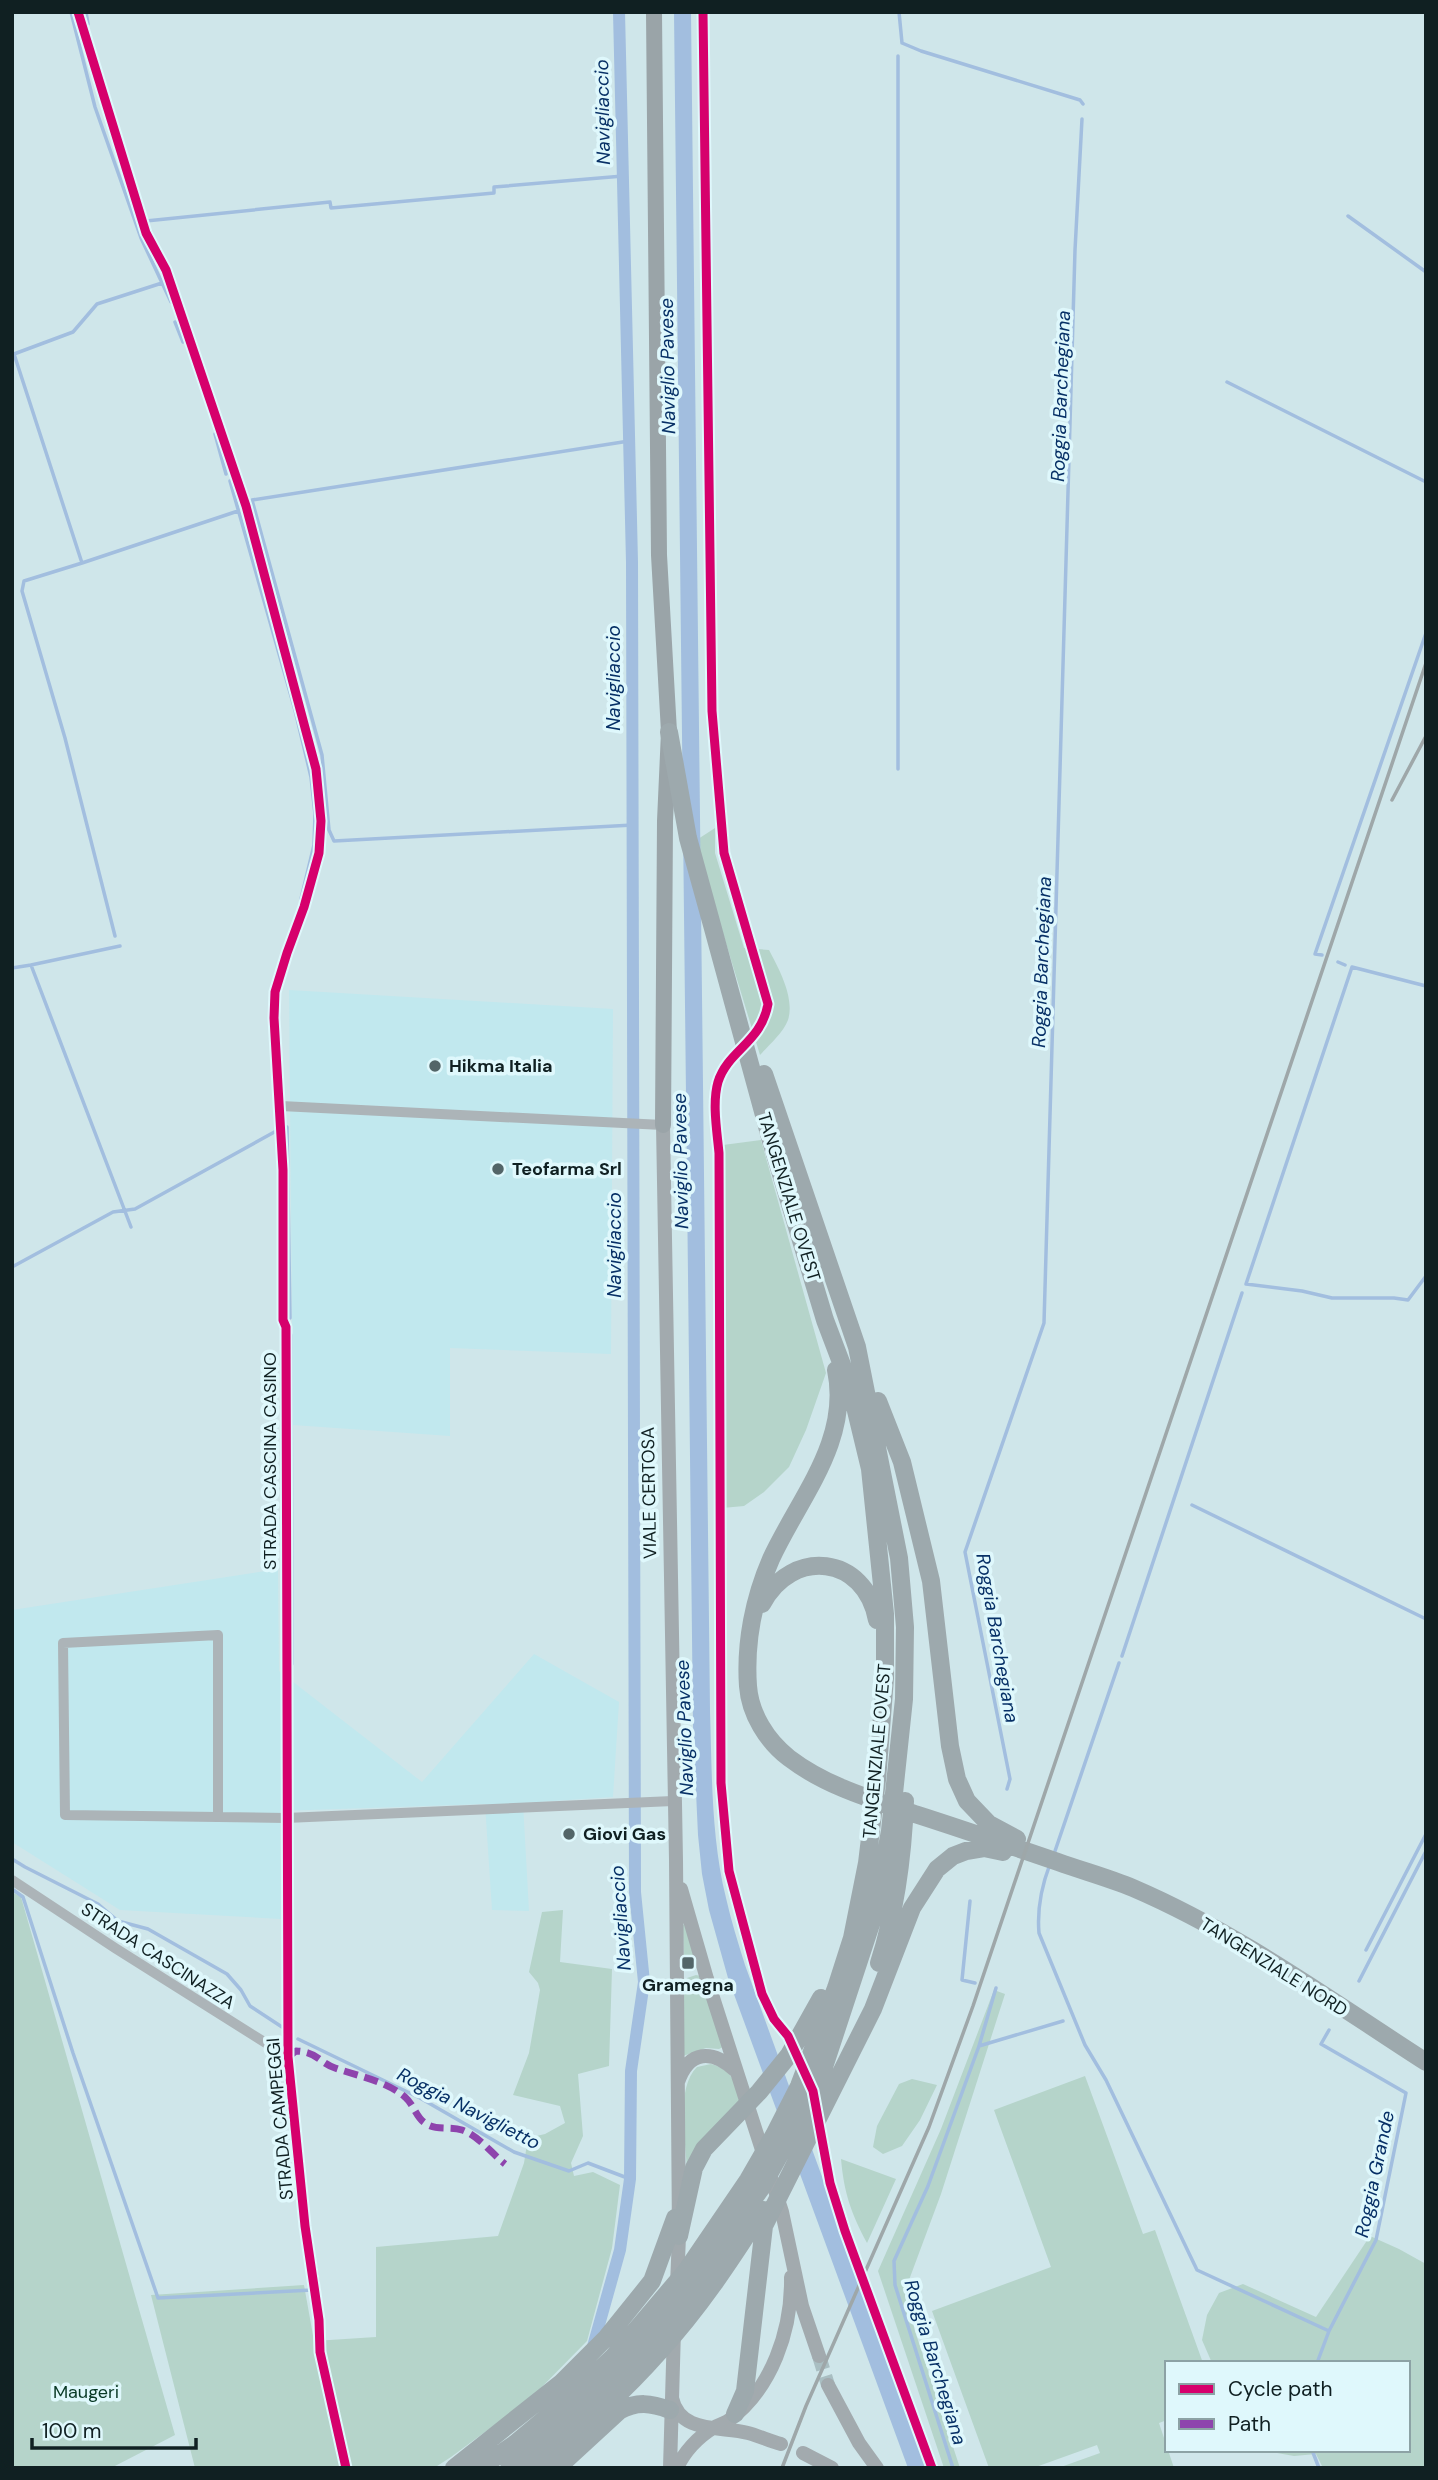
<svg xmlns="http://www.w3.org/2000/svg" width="1438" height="2480" viewBox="0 0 1438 2480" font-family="'DM Sans',sans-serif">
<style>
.built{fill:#c1e8ee}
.green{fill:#b5d4ca}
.water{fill:#a2bedf}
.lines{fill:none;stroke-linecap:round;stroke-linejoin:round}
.stream{stroke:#a2bedf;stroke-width:3.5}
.canal{stroke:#a2bedf;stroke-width:12}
.secondary-tunnel{stroke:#a9bec2;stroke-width:14;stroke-dasharray:14 7;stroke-linecap:butt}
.street{stroke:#acb4b8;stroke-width:10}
.secondary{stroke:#a2aaae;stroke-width:14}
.primary{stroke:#9aa4a8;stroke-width:16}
.highway{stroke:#9da9ad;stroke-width:18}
.rail{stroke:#9ea7a9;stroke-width:3.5}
.quiet{stroke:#8e44ad;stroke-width:7;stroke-dasharray:14 7;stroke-linecap:butt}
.cycleway-casing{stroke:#dff8fc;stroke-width:13}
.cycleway{stroke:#d6006c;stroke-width:9}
.poi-dot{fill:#536568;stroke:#dff8fc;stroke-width:2.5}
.labels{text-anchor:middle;stroke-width:7;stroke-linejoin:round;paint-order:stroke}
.poi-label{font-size:18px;font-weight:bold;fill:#102022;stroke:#dff8fc;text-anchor:start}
.street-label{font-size:18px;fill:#102022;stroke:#dff8fc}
.park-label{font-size:18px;fill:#083925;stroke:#dff8fc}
.water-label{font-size:19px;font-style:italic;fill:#073066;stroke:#dff8fc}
</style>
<rect width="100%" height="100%" fill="#cfe6ea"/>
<path class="built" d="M289,990L613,1009L611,1354L450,1348V1436L293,1425Z
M278,1569L279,1671L422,1782L534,1654L619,1702L613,1797L523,1803L529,1911L492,1910L485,1804L280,1811L281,1919L120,1910L12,1842V1610Z"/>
<path class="green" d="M715,828V853L744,948L769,950C779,969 795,998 788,1020C783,1033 769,1045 760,1055L695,841Z
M761,1140L826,1373L806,1430L789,1467L764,1492L744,1506L722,1508L723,1145Z
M12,1892L21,1897L175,2435L111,2468H12Z
M563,1910L560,1962L612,1969L609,2066L578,2074L583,2136L571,2163L574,2176L593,2172L620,2185L612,2248L587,2341L531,2398L451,2457L434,2468H195L151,2295L304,2285L314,2341L376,2337V2247L498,2236L524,2163L528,2138L545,2134L565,2123L560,2106L513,2095L529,2053L540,1990L538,1983L529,1972L542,1912Z
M686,1924L699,1965H684L683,1925Z
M696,1975L701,1976L723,2047L719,2049L706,2048L683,2056V1984L687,1978Z
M994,1990L1005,1994L941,2194L909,2280L914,2328L960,2468H944L878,2271L941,2129Z
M711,2064C734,2071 734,2081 740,2102L687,2171C686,2141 675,2089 697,2067Z
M1085,2076L1143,2234L1155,2230L1203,2363H1167V2420L1159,2423L1174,2468H1058L1100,2453L1097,2445L1033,2468H989L932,2311L1051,2267L994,2110Z
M912,2079L937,2085L920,2120L902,2146L883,2154L873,2147L877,2126L899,2084Z
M841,2159L896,2179L867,2243C851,2213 844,2193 841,2159Z
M1370,2236L1399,2249L1426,2264V2468H1323L1316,2454L1294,2456L1261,2450H1408V2363H1212L1202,2340L1207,2315L1219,2293L1243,2284L1316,2317Z"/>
<path class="water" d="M674,12H691L710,1711C712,1772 711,1837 726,1898C731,1920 738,1943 745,1965L928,2468H908L728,1978L709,1910L702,1874L698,1835L693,1727Z"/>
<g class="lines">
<path class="stream" d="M71,12L95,107L141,238L171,302
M86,12L88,24
M899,12L902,43L921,51L1067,96L1080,100L1083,104
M898,56V769
M1348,216L1426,272
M146,221L330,202L331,208L494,193V187L623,176
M175,322L183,342
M1227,382L1426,482
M215,434L226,474
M629,441L252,500L322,755L329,830L334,841L633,825
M230,481L295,710L311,777L315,814L314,845L301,899
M82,563L238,511
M115,936L65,738L22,591L24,581L82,563L14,354L73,332L97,304L162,283
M120,946L31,965L131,1227
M1322,955L1315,954L1426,633
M1338,962L1345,965
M12,968L31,965
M1426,986L1352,967L1246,1284L1302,1291L1332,1298H1394L1408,1300L1426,1276
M287,1127L290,1318
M12,1267L113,1212L135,1209L278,1130
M291,1335L292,1664
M1192,1505L1426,1619
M1122,1656L1242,1293
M1007,1789L1010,1779L965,1552L1044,1323L1075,250L1082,119
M1054,1854L1119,1663
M12,1859L25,1867L98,1904L118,1921L148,1929L227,1974L241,1990L250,2006L282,2027
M1050,1864C1042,1885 1037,1910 1039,1933L1085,2045L1106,2080L1197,2270L1329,2331
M12,1889L23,1897L73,2053L158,2298L312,2290
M970,1901L962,1980L975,1983
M1366,1950L1426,1834
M1359,1981L1426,1851
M298,2039L420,2098L514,2152L569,2171L588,2163L630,2179
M979,2046L1063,2021
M1317,2363L1329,2331L1376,2240L1406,2093L1321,2044L1329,2030
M1312,2450L1319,2468
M953,2468L895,2285L894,2261L928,2186L979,2046L996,1988"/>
<path class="canal" d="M592,2350L620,2250L630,2179L631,2071L644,1982L635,1892L632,562L619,12"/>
<path class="secondary-tunnel" d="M819,2356L828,2385"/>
<path class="street" d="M78,12L146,233L166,270L246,506L316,769L321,821L319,853L304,907L287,953L275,992L274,1018L283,1170V1320L286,1327L288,2057L305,2226L314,2277L320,2332
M281,1106L663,1125
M218,1817L65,1815L63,1643L218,1635V1817L286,1818L673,1801
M12,1880L115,1948L288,2057"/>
<path class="secondary" d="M663,1125L676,1860L679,2236L677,2285
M681,1889L707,1979L782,2212L802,2306L819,2356
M678,2082C689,2050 712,2049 736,2071
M828,2385L859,2443L877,2468
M672,2398C680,2434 720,2426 748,2433C759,2436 770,2441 781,2444
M803,2453L832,2468
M670,2468L674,2330
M677,2468C684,2452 698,2437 713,2428C718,2425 723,2424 728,2421C772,2389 792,2330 791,2277"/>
<path class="primary" d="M654,12L659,555L669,732L665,821L663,1125"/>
<path class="highway" d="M836,1370C851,1441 799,1498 771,1559C754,1598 745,1643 748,1686C750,1714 767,1741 789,1758C827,1787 874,1800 918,1815C965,1830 1011,1846 1058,1862C1083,1871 1109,1878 1133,1888C1238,1933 1331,2001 1426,2062
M878,1401L902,1462L931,1581L950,1746L957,1779L967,1801L989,1824L1017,1839
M762,1604C792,1547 865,1555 877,1620
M879,1963C896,1910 903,1856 905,1801
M679,2236L694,2168L704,2149L759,2092L789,2055L821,1998
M735,2414L745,2391L764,2226L873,2009L912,1908L937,1869L953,1856L966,1851L984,1848L1003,1852
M454,2468L561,2383L607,2337L652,2281L675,2218
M480,2468L516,2443L565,2402L613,2357L686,2271L748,2180L774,2135L799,2086L836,1988L852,1938L867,1863L877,1780L885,1678V1614L870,1469L850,1386L825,1320L771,1141L712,925L688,838L669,732
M509,2468L567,2419L627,2363L689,2290L762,2187L796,2125L824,2067L875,1912L890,1831L904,1699L905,1627L899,1558L857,1347L764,1074
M534,2468C578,2433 622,2394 659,2352C699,2309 731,2260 763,2210
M557,2468L619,2411C637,2401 651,2403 670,2410"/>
<path class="rail" d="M1392,800L1426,736
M782,2468L806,2406L929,2127L973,2006L1426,663"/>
<path class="quiet" d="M288,2057L296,2051C318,2052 318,2062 335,2068C358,2076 386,2081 405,2097C414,2105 416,2117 425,2123C436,2131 450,2126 462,2130C479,2136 491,2153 505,2164"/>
<g class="cycleway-casing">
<path id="cycleway" d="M78,12L146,233L166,270L246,506L316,769L321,821L319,853L304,907L287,953L275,992L274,1018L283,1170V1320L286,1327L288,2057L305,2226L319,2320L320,2352L346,2468
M703,12L712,711L724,853L768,1004C761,1043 728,1050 718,1082C712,1103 717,1131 719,1153L721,1783L729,1871L762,1994L774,2019L788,2036L813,2091L830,2183L845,2231L932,2468"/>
</g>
<use href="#cycleway" class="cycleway"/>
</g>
<g class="poi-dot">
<circle cx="435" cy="1066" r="7"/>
<circle cx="498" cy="1169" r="7"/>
<circle cx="569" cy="1834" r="7"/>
<rect x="681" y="1956" width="14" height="14" rx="3.5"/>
</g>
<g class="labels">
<g class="poi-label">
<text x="449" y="1072">Hikma Italia</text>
<text x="512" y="1175">Teofarma Srl</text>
<text x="583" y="1840">Giovi Gas</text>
<text x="688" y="1991" text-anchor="middle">Gramegna</text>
</g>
<g class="street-label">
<text transform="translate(789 1197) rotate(73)" y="6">TANGENZIALE OVEST</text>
<text transform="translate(270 1461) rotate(-90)" y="6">STRADA CASCINA CASINO</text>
<text transform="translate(649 1493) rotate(-91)" y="6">VIALE CERTOSA</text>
<text transform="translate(877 1751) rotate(-85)" y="6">TANGENZIALE OVEST</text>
<text transform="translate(158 1956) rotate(33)" y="6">STRADA CASCINAZZA</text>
<text transform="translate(1274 1967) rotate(32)" y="6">TANGENZIALE NORD</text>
<text transform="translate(280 2119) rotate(-95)" y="6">STRADA CAMPEGGI</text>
</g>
<g class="park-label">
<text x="86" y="2398">Maugeri</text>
</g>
<g class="water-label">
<text transform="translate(602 112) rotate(-91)" y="7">Navigliaccio</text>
<text transform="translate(667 366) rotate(-91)" y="7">Naviglio Pavese</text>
<text transform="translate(1060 396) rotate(-88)" y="7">Roggia Barchegiana</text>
<text transform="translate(613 678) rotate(-90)" y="7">Navigliaccio</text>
<text transform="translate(1041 962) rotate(-88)" y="7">Roggia Barchegiana</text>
<text transform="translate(680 1161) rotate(-91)" y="7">Naviglio Pavese</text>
<text transform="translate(614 1245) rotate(-90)" y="7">Navigliaccio</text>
<text transform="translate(998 1638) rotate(80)" y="7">Roggia Barchegiana</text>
<text transform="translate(684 1728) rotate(-92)" y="7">Naviglio Pavese</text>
<text transform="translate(620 1918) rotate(-94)" y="7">Navigliaccio</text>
<text transform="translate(469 2108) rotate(27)" y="7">Roggia Naviglietto</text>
<text transform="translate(1374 2174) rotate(-78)" y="7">Roggia Grande</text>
<text transform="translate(936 2362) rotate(73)" y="7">Roggia Barchegiana</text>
</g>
</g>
<rect width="1438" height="2480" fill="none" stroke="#102022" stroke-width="28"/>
<rect x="1165" y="2361" width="245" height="91" fill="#dff8fc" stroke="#8ca2a5" stroke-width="2"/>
<rect x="1179" y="2384" width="35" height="10" fill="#d6006c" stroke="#8ca2a5" stroke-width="2"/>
<text x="1228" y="2396" font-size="21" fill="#102022">Cycle path</text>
<rect x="1179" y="2419" width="35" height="10" fill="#8e44ad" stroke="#8ca2a5" stroke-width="2"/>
<text x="1228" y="2431" font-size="21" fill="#102022">Path</text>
<path d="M32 2438v10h164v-10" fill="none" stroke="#102022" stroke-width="3.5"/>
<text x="42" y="2438" font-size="21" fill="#102022" stroke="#dff8fc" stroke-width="5" paint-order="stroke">100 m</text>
</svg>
